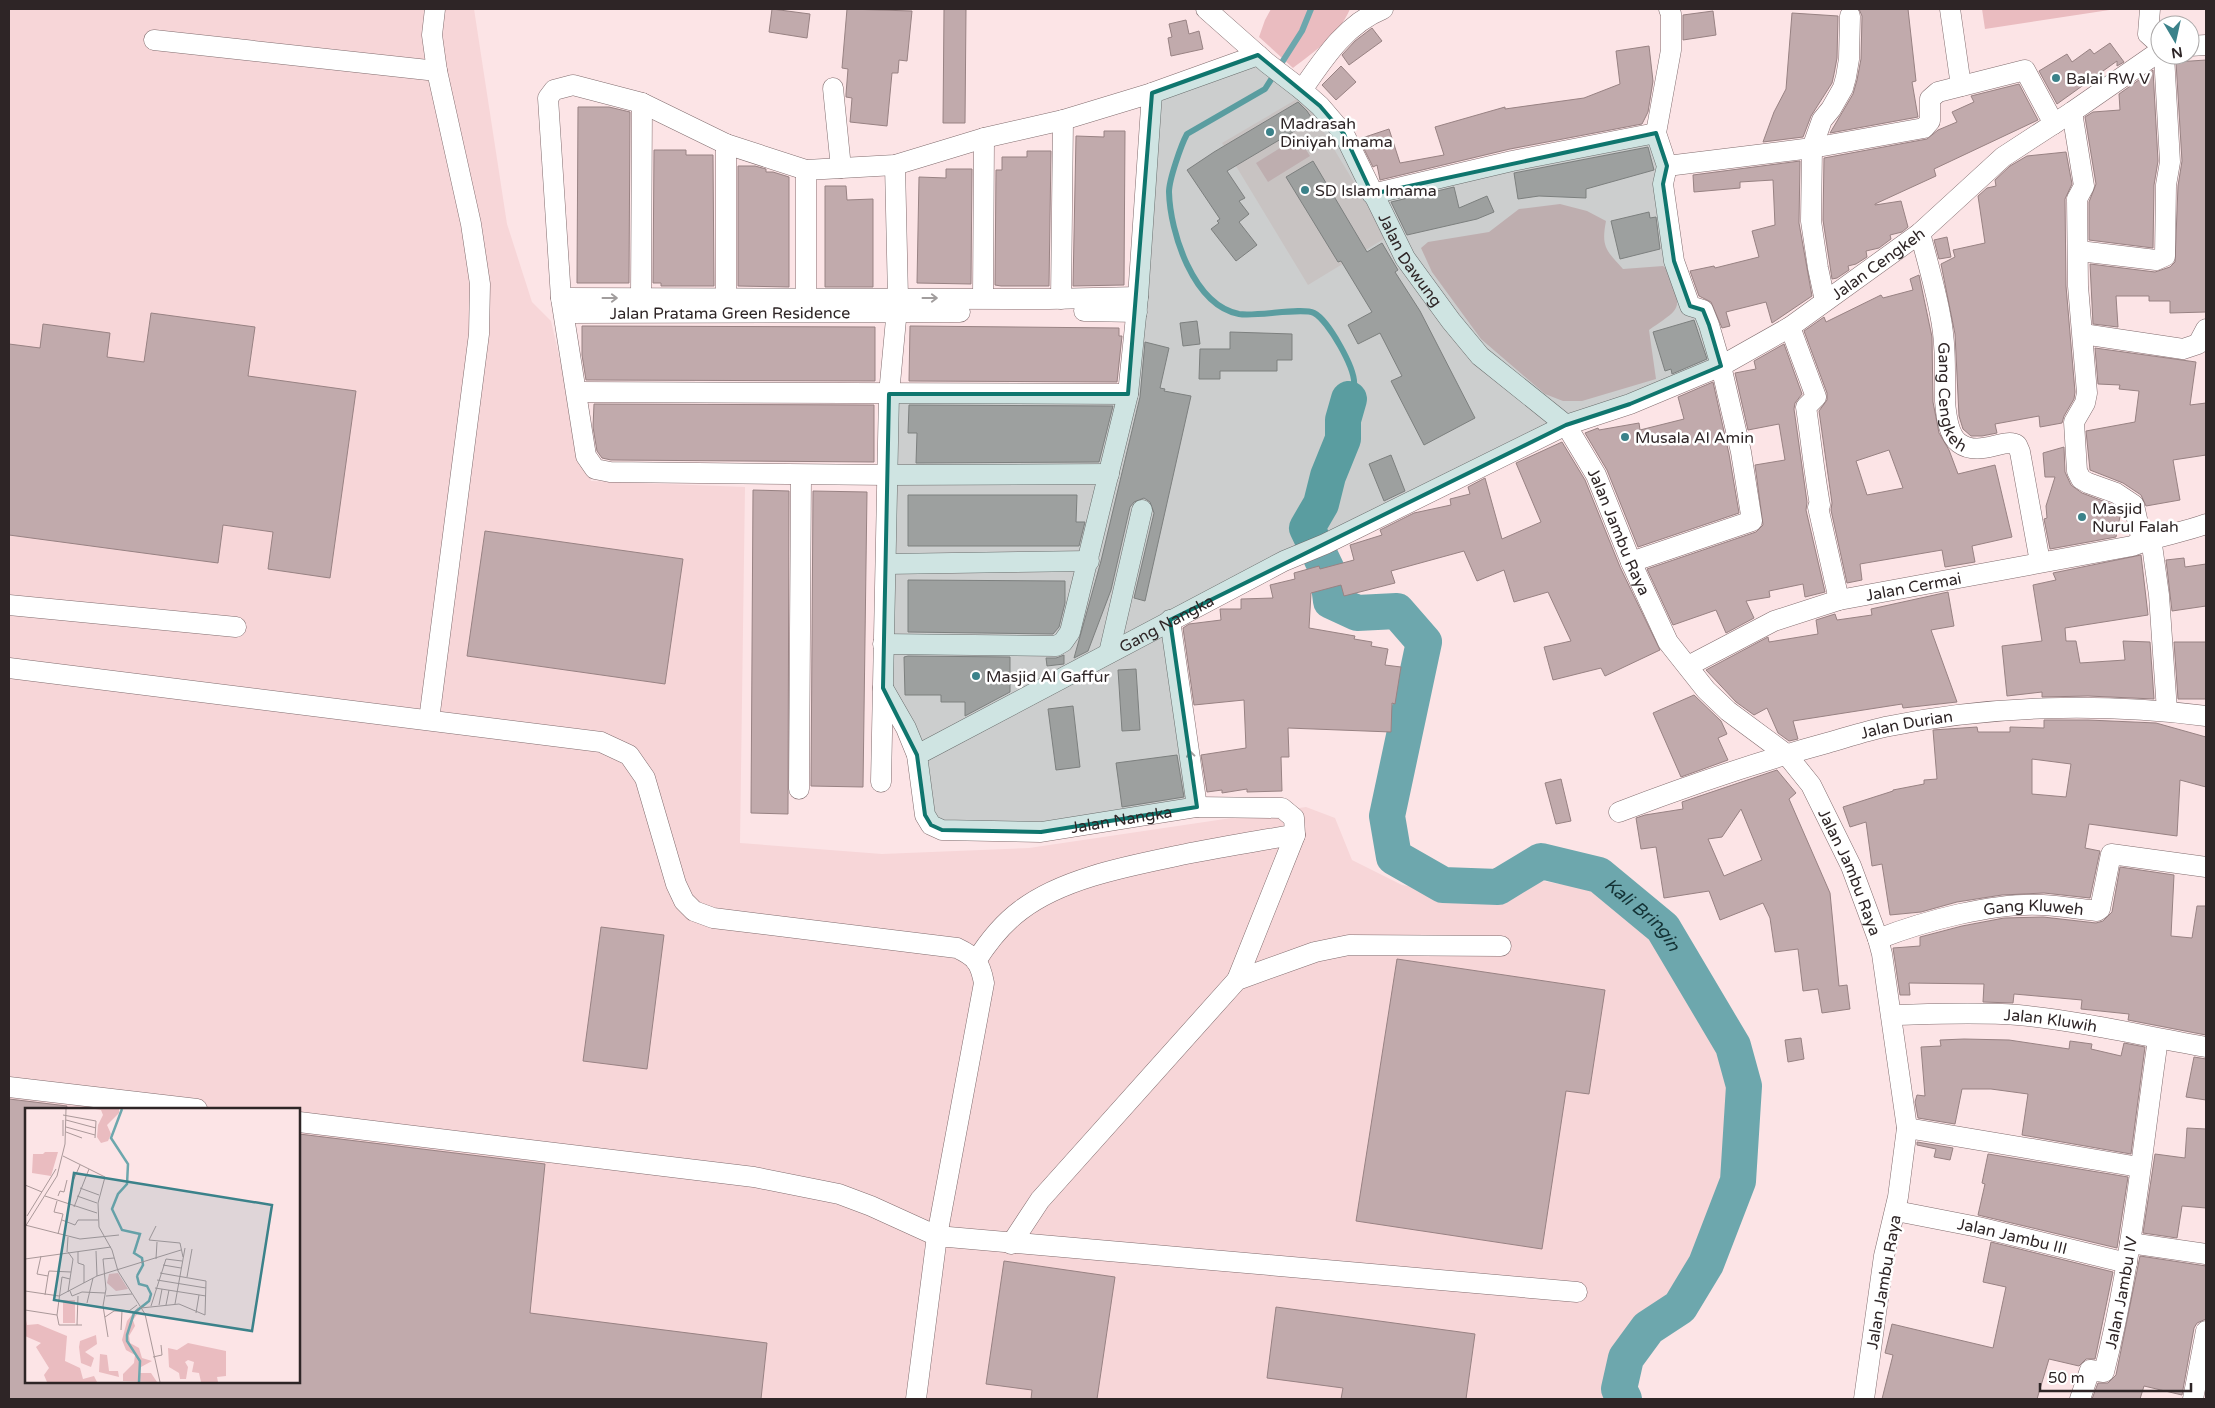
<svg xmlns="http://www.w3.org/2000/svg" width="2215" height="1408" viewBox="0 0 2215 1408" font-family="'Varela Round',sans-serif">
<style>
.built{fill:#f7d6d8;fill-rule:evenodd}
.green{fill:#eabcc0}
.lines{fill:none;stroke-linecap:round;stroke-linejoin:round}
.stream{stroke:#6da7ad;stroke-width:6}
.river{stroke:#6da7ad;stroke-width:36}
.building{fill:#c1aaac;stroke:#988283;fill-rule:evenodd}
.minor-casing{stroke:#816c6e;stroke-width:21}
.minor{stroke:#fff;stroke-width:20}
.oneway{stroke:#a19d9d}
.marked{fill:#0f766e;fill-opacity:0.2;stroke:#0f766e;stroke-width:4;stroke-linejoin:round}
.poi-dot{fill:#3b828a;stroke:#fff;stroke-width:2}
.labels{text-anchor:middle;stroke-width:5;stroke-linejoin:round;paint-order:stroke}
.poi-label{font-size:16px;fill:#2e2526;stroke:#fff;text-anchor:start}
.street-label{font-size:16px;fill:#2e2526;stroke:#fff}
.water-label{font-size:18px;font-style:italic;fill:#143235;stroke:#fff}
.inset-river{fill:none;stroke:#6da7ad;stroke-width:2.5}
.inset-road{fill:none;stroke:#aa9899;stroke-width:1}
.view{fill:#3b828a;fill-opacity:0.15;stroke:#3b828a;stroke-width:2.5}
.inset-edge{fill:none;stroke:#2e2526;stroke-width:2.5}
</style>
<rect width="100%" height="100%" fill="#fce4e6"/>
<path class="built" d="M9,9H474L507,224L532,302L551,321L570,404L591,481L745,487L740,843L882,854L1029,848L1306,807L1335,818L1352,860L1402,885L1448,893L1494,892L1531,879L1589,889L1646,929L1722,1055L1731,1116L1727,1186L1699,1253L1672,1302L1612,1362L1617,1399H9ZM26,1109H299V1382H26Z
M1302,96L1387,237L1308,285L1222,143Z"/>
<path class="green" d="M1271,9H1350C1339,35 1315,51 1293,68L1259,37L1265,20Z
M1982,9H2116L1985,29Z
M1298,137L1310,156L1268,182L1256,163Z
M1560,204L1587,211L1606,221C1601,247 1606,250 1623,269L1663,266L1671,271C1680,311 1684,306 1649,330L1656,379L1582,401H1563L1545,394L1481,339L1432,272L1421,248L1428,242L1489,232L1519,209Z"/>
<g class="lines">
<path class="stream" d="M1311,9L1302,31L1265,89L1187,134C1181,145 1169,180 1169,192C1170,232 1193,305 1239,314C1257,317 1302,307 1314,313C1328,320 1356,369 1354,385C1354,389 1351,395 1349,399"/>
<path class="river" id="s1" d="M1349,399L1343,420V439L1328,476L1321,504L1307,528L1327,570L1331,601L1357,613L1397,611L1424,642L1387,816L1394,857L1443,885L1498,887L1541,861L1599,875L1663,928L1733,1046L1744,1086L1738,1181L1706,1264L1680,1307L1648,1328L1626,1358L1619,1389L1624,1399"/>
</g>
<path class="building" d="M772,9L810,14L807,38L769,32Z
M847,9L912,11L907,61L899,60L898,73H892L887,126L850,122L852,98L846,97V94L848,69L842,68Z
M944,9H966L965,123H943Z
M1859,9H1908L1916,81L1912,82L1918,117L1830,133L1853,94L1857,80L1861,59L1862,16Z
M1713,11L1716,35L1683,40V15Z
M1792,13L1838,16L1837,58L1834,74L1832,83L1811,116L1803,137L1763,142L1774,112L1786,89Z
M1186,20L1189,34L1199,31L1203,49L1171,56L1168,38L1172,37L1169,24Z
M1372,28L1382,41L1349,65L1342,55L1355,41Z
M2110,43L2124,62L2117,66V61L2057,104L2039,71L2067,54L2072,62L2090,49L2094,54Z
M1649,46L1653,81L1648,112L1642,124L1510,149L1380,180L1377,165L1373,167L1359,139L1389,129L1400,163L1444,155L1435,127L1505,107V109L1584,98L1620,84L1616,51Z
M2206,60V312L2170,313V301H2149V296H2116L2118,327L2093,324L2090,264L2155,272L2170,267L2175,262L2178,186L2182,161L2176,62Z
M1341,66L1356,82L1336,100L1322,85Z
M2153,70L2158,161L2154,185L2153,248L2089,240V202L2096,184L2085,117L2093,112L2120,110L2119,94Z
M2019,84L2038,120L1934,169L1936,176L1875,204V205L1901,201L1908,227L1902,232L1890,235L1891,239L1879,248L1866,251L1867,257L1856,264L1848,266L1849,270L1837,278L1832,279L1823,220L1824,158L1927,139L1938,130L1957,122L1952,112L1974,102L1971,96Z
M1298,102L1307,111L1313,120L1227,171L1245,198L1239,201L1249,214L1239,222L1257,245L1236,261L1211,229L1219,223L1217,221L1220,219L1187,170L1214,152Z
M578,107H609L630,112L629,283H577Z
M1104,131H1125L1124,285L1073,286L1076,136L1104,137Z
M1648,147L1654,170L1586,189V198L1539,196L1518,199L1514,173Z
M654,150H686V155H713L714,286H661V283H653Z
M1027,151H1051L1049,286H1001L995,285L996,170H1002V157H1027Z
M2066,152L2072,184L2065,199L2066,286L2075,392L2074,399L2064,416L2062,423L2040,427L2039,416L1995,424L1997,433L1982,436H1971L1963,429L1959,416L1955,334L1941,264L1955,257L1953,250L1985,243L1978,196L1987,188L1996,186L1995,180L2010,166L2027,156Z
M1313,161L1367,252L1382,243L1398,270L1395,272L1420,311L1475,418L1424,445L1391,381L1402,376L1380,333L1358,344L1348,325L1372,312L1341,261L1338,262L1286,177Z
M1800,161L1799,223L1812,296L1772,323L1766,302L1726,312L1730,326L1722,328L1711,302L1699,296L1690,271L1714,266L1715,268L1759,257L1752,231L1775,225L1773,180L1740,182V188L1694,192L1693,175Z
M738,166H755L766,169V172H773L789,177V287L738,286Z
M946,169H972L971,284L917,283L919,177L946,178Z
M825,186H846L847,200L873,199V287H825Z
M1454,187L1459,208L1487,196L1494,212L1477,219L1407,235L1391,202Z
M1649,212L1650,218L1656,217L1660,249L1620,259L1611,221Z
M1947,237L1951,257L1939,259L1934,240Z
M1919,275L1932,337L1933,402L1939,433L1949,450L1958,474L1995,465L2012,537L1972,546L1975,562L1945,567L1942,550L1860,564L1862,580L1847,583L1831,510L1832,503L1819,411L1827,400V393L1804,331L1824,317L1826,322L1881,295L1883,298L1913,290L1910,279ZM1889,450L1903,488L1867,495L1856,461Z
M151,313L255,327L248,376L356,391L330,578L268,569L273,532L223,525L218,563L9,535V344L40,348L43,324L110,333L107,357L144,362Z
M1694,320L1707,359L1672,374L1671,369L1665,371L1653,332Z
M1197,321L1200,344L1183,346L1180,323Z
M582,326L875,327V381L586,380L582,355Z
M910,326L1119,328V336H1122L1117,382L909,381Z
M1230,332L1292,334V360H1277V371H1220V379H1199L1200,349H1230Z
M1145,342L1169,348L1160,388L1165,389L1164,391L1191,396L1145,601L1134,598L1154,513L1150,502L1144,498L1134,502L1130,507L1111,590L1088,651L1074,658L1101,561L1140,397Z
M1784,344L1802,394L1795,403L1794,409L1807,502L1806,510L1825,592L1805,597L1803,584L1769,591L1770,597L1746,601L1754,618L1726,633L1716,610L1673,625L1647,569L1756,532L1763,525L1755,465L1785,460L1779,424L1748,430L1735,373L1756,369L1754,361Z
M2095,348L2196,362L2190,405L2206,403V455L2173,460L2180,500L2146,506L2141,495L2123,483L2090,470L2086,431L2135,422L2139,391L2119,389L2120,385L2098,384Z
M1713,382L1729,454L1739,513L1638,547L1607,470L1585,433L1598,428L1599,430L1639,423L1640,430L1684,419L1678,397Z
M594,404L874,405V462L611,460L602,458L597,451L593,427Z
M909,405L1113,406L1099,462L916,463L917,433H908Z
M1562,442L1585,480L1620,567L1660,650L1605,676L1601,668L1553,680L1544,647L1571,641L1548,592L1514,602L1504,570L1477,581L1464,551L1391,571L1395,583L1344,596L1341,585L1311,593L1309,628L1355,636L1354,639L1372,642L1371,646L1388,649L1385,665L1401,667L1395,704L1392,703L1391,732L1288,728L1289,757H1281L1282,791L1247,792V789L1222,793V790L1207,792L1201,755L1246,748L1244,700L1194,705L1183,628L1189,624L1221,620L1220,609H1241V599L1273,598L1270,585L1295,579L1294,573L1319,566L1320,569L1354,560L1350,545L1382,535L1380,530L1414,513L1451,505L1450,499L1470,494L1468,487L1485,478L1502,539L1541,522L1516,463Z
M2064,447L2065,472L2071,485L2082,493L2111,504L2121,511L2116,537L2050,549L2044,519L2047,518L2046,506L2055,477H2045L2043,453Z
M1391,455L1405,491L1384,501L1369,464Z
M753,490L789,491L788,814L751,813Z
M813,491L867,492L863,787L811,786Z
M908,495H1077L1076,522H1085L1079,546H908Z
M485,531L683,559L665,684L467,656Z
M2141,555L2148,615L2065,628L2066,641H2076L2080,663L2125,660L2123,641L2150,642L2154,699L2088,696L2042,697V692L2007,696L2002,646L2042,641L2033,585L2056,580L2053,573Z
M2184,558L2185,567L2206,564V606L2172,611L2166,560Z
M908,580L1065,581V603L1059,627L1053,634L908,632Z
M1948,592L1954,626L1931,630L1957,702L1903,708L1902,704L1793,721L1798,739L1789,741L1778,733L1767,708L1754,715L1736,702L1706,670L1768,637L1769,642L1818,634L1816,620L1835,614L1837,620L1872,615L1871,609Z
M2174,642H2206V699H2178Z
M1064,655V664L1047,666L1046,658H1056Z
M908,656L1010,657V692L965,716V702H941V695H905L904,657Z
M1136,669L1140,730L1122,731L1118,670Z
M1694,695L1721,721L1727,734L1718,738L1728,760L1681,777L1653,713Z
M1073,706L1080,767L1056,770L1048,709Z
M2044,720H2088L2156,723L2206,737V787L2180,780L2177,836L2089,824L2085,848L2100,851L2090,898L2044,893L2002,895L1957,902L1921,912L1890,915L1882,864L1872,866L1866,822L1850,827L1843,807L1893,791V790L1924,784V780L1937,779L1933,730L1977,727L1978,732H2010V727L2044,728ZM2032,759L2071,764L2066,797L2032,794Z
M1177,755L1184,797L1122,807L1116,763Z
M1777,770L1796,793L1789,799L1830,893L1839,986L1847,985L1850,1009L1822,1013L1818,989L1803,991L1798,949L1775,952L1770,918L1763,903L1720,920L1709,891L1664,898L1656,847L1641,849L1636,818L1645,815L1683,809L1682,802ZM1741,809L1762,860L1724,876L1708,839L1722,837Z
M1561,779L1571,821L1556,824L1545,783Z
M2120,867L2174,875L2171,936L2192,938L2197,906H2206V1035L2128,1020L2129,1014L2081,1009L2082,1000L2014,994L2013,1003L1983,1002L1984,984L1909,983L1910,995H1900L1893,948L1920,946V937L1962,926L2004,918L2043,917L2096,923L2103,921L2112,912Z
M601,927L664,935L647,1069L583,1061Z
M1397,959L1605,990L1589,1094L1566,1091L1542,1249L1356,1221Z
M1801,1038L1804,1059L1788,1062L1785,1040Z
M1964,1039L2009,1040L2069,1049L2070,1041L2092,1044L2091,1049L2121,1056L2124,1043L2145,1047L2131,1154L2022,1135L2028,1094L1991,1089H1962L1955,1124L1918,1118L1915,1102L1917,1095L1925,1096L1921,1047L1941,1046L1940,1040Z
M2194,1057L2206,1059V1100L2186,1097Z
M9,1099L67,1106L66,1109H26V1382H299V1134L545,1164L530,1313L767,1343L761,1399H9Z
M2187,1128L2206,1129V1208L2182,1206L2177,1238L2143,1233L2155,1154L2185,1158Z
M1917,1142L1953,1148L1950,1160L1934,1157L1936,1149L1917,1145Z
M1988,1154L2128,1177L2117,1248L1978,1215L1985,1184L1982,1183Z
M1991,1242L2113,1272L2095,1359H2086L2079,1366L2049,1359L2037,1399H1882L1893,1355L1885,1353L1892,1324L1993,1348L2006,1287L1983,1282Z
M2140,1256L2206,1266V1319L2197,1323L2194,1328L2182,1395L2144,1386L2140,1399H2092L2098,1383H2108L2116,1375Z
M1004,1261L1115,1277L1097,1399H1031L1032,1390L986,1384Z
M1276,1307L1475,1334L1466,1399H1341L1343,1388L1267,1378Z"/>
<g class="lines">
<g class="minor-casing">
<g id="minor">
<path id="s2" d="M1206,9L1267,63L1302,90L1320,106L1344,134L1405,258L1451,321L1480,356L1566,425L1596,475L1631,562L1668,642L1706,690L1728,711L1786,754L1811,785L1851,866L1878,939L1882,954L1907,1128L1898,1197L1884,1256L1864,1399"/>
<path d="M1950,9L1961,86"/>
<path d="M2150,9L2148,34L2160,45"/>
<path d="M154,40L437,71"/>
<path d="M2190,46L2206,45"/>
<path d="M833,88L841,168"/>
<path d="M1302,90C1324,58 1346,24 1383,9"/>
<path d="M2072,112L2084,186L2077,199L2078,286L2087,393L2085,403L2074,422L2077,471L2081,479L2088,483L2116,493L2134,505L2142,542"/>
<path d="M1667,166L1812,148L1924,128L1930,121V99L1938,92L2025,70L2054,124"/>
<path d="M806,170V298"/>
<path d="M1372,194L1512,161L1656,133"/>
<path id="s3" d="M1920,233C1927,260 1935,287 1940,314C1946,342 1945,373 1945,401C1946,414 1948,435 1959,443C1979,458 2005,437 2017,445L2020,452L2040,562"/>
<path d="M2079,251L2156,260L2165,256L2166,185L2170,162L2164,55"/>
<path d="M561,298L1049,299L1138,297"/>
<path d="M641,298L642,103"/>
<path d="M726,298V144"/>
<path d="M983,298L984,138"/>
<path d="M1061,299L1063,120"/>
<path d="M1825,301L1818,268L1811,221L1812,148L1822,120L1831,109L1843,88L1846,77L1849,59L1850,16"/>
<path d="M1084,311L1137,312"/>
<path id="s4" d="M564,313L960,312"/>
<path d="M1790,327L1816,397L1806,407C1811,440 1814,472 1820,505L1818,507L1839,600"/>
<path d="M2083,334L2183,349L2198,344L2206,329"/>
<path d="M577,392L1128,394"/>
<path d="M1109,474L888,475L610,472L595,469L586,456L561,298L548,98L554,90L573,85L642,103L726,144L806,170L895,165L984,138L1063,120L1152,93L1258,55"/>
<path d="M2151,538L2159,595L2167,711"/>
<path d="M1631,562L1752,521L1741,452L1721,366L1709,325L1703,310L1690,306L1674,261L1663,184L1667,166L1656,133L1671,50V14L1669,9"/>
<path d="M886,564L1089,561"/>
<path d="M9,605L236,627"/>
<path d="M1170,620L1197,807"/>
<path d="M883,644L1056,646L1063,642L1070,632L1128,394L1138,297L1152,93"/>
<path d="M1109,653L1142,510"/>
<path id="s5" d="M1688,666L1774,621L1839,600L2132,546C2156,536 2182,533 2206,524"/>
<path d="M9,668L601,742L629,755L645,778L676,884L684,901L694,911L713,918L957,948C976,957 980,962 984,983L937,1236L871,1206L839,1194L754,1177L299,1122"/>
<path id="s6" d="M883,688L906,728L917,755L925,815L931,825L942,830L1041,832L1197,807L1282,808L1294,818L1295,835L1237,980"/>
<path d="M429,720L479,334L480,284L471,224L437,71L432,35L435,9"/>
<path id="s7" d="M917,755L1284,561L1325,544L1566,425L1630,404L1721,366L1790,327L1920,233L2003,157L2072,112L2160,51"/>
<path d="M881,782L889,394L898,298L895,165"/>
<path d="M799,789L801,475"/>
<path id="s8" d="M1619,812C1687,786 1757,762 1827,743C1848,737 1869,730 1890,726C1992,705 2103,703 2206,716"/>
<path id="s9" d="M1878,939C1924,921 1994,902 2043,905C2061,906 2079,909 2097,911L2100,909L2111,854L2206,867"/>
<path d="M976,961C988,942 1002,924 1021,910C1064,877 1134,865 1186,854C1223,847 1259,840 1295,835"/>
<path id="s10" d="M1892,1015C1934,1014 1976,1012 2018,1015C2081,1021 2144,1036 2206,1047"/>
<path d="M9,1087L197,1109"/>
<path d="M1907,1128L2139,1167"/>
<path id="s11" d="M1896,1211L1978,1227L2127,1263"/>
<path d="M2130,1243L2206,1254"/>
<path d="M1011,1244L1040,1200L1237,980L1315,952L1349,945L1501,946"/>
<path d="M916,1399L937,1236L1577,1292"/>
<path id="s12" d="M2080,1399L2090,1370L2104,1372C2132,1263 2142,1150 2158,1039"/>
<path d="M2193,1399L2206,1331"/>
</g>
</g>
<use href="#minor" class="minor"/>
</g>
<defs><path id="oneway-shaft" d="M-6 0H5M1.5-3L5.5 0L1.5 3" fill="none" stroke-width="1.6" stroke-linecap="round" stroke-linejoin="round" transform="scale(1.25)"/></defs>
<g class="oneway">
<use href="#oneway-shaft" transform="translate(610 298)"/>
<use href="#oneway-shaft" transform="translate(930 298)"/>
<use href="#oneway-shaft" transform="translate(1191 758) rotate(-98)"/>
</g>
<path class="marked" d="M1258,55L1320,106L1344,134L1372,194L1656,133L1667,166L1663,184L1674,261L1690,306L1703,310L1709,325L1721,366L1630,404L1566,425L1170,620L1197,807L1041,832L942,830L931,825L925,815L917,755L883,688L889,394H1128L1152,93Z"/>
<g class="poi-dot">
<circle cx="2056" cy="78" r="5"/>
<circle cx="1270" cy="132" r="5"/>
<circle cx="1305" cy="190" r="5"/>
<circle cx="1625" cy="437" r="5"/>
<circle cx="2082" cy="517" r="5"/>
<circle cx="976" cy="676" r="5"/>
</g>
<g class="labels">
<g class="poi-label">
<text x="2066" y="84">Balai RW V</text>
<text x="1280" y="129">Madrasah<tspan x="1280" dy="18">Diniyah Imama</tspan></text>
<text x="1315" y="196">SD Islam Imama</text>
<text x="1635" y="443">Musala Al Amin</text>
<text x="2092" y="514">Masjid<tspan x="2092" dy="18">Nurul Falah</tspan></text>
<text x="986" y="682">Masjid Al Gaffur</text>
</g>
<g class="street-label">
<text dy="6" stroke="none"><textPath href="#s2" startOffset="329">Jalan Dawung</textPath></text>
<text dy="6" stroke="none"><textPath href="#s7" startOffset="1082">Jalan Cengkeh</textPath></text>
<text dy="6" stroke="none"><textPath href="#s4" startOffset="166">Jalan Pratama Green Residence</textPath></text>
<text dy="6" stroke="none"><textPath href="#s3" startOffset="168">Gang Cengkeh</textPath></text>
<text dy="6" stroke="none"><textPath href="#s2" startOffset="678">Jalan Jambu Raya</textPath></text>
<text dy="6" stroke="none"><textPath href="#s5" startOffset="241">Jalan Cermai</textPath></text>
<text dy="6" stroke="none"><textPath href="#s7" startOffset="282">Gang Nangka</textPath></text>
<text dy="6" stroke="none"><textPath href="#s8" startOffset="301">Jalan Durian</textPath></text>
<text dy="6" stroke="none"><textPath href="#s6" startOffset="340">Jalan Nangka</textPath></text>
<text dy="6" stroke="none"><textPath href="#s2" startOffset="1098">Jalan Jambu Raya</textPath></text>
<text dy="6" stroke="none"><textPath href="#s9" startOffset="160">Gang Kluweh</textPath></text>
<text dy="6" stroke="none"><textPath href="#s10" startOffset="159">Jalan Kluwih</textPath></text>
<text dy="6" stroke="none"><textPath href="#s11" startOffset="119">Jalan Jambu III</textPath></text>
<text transform="translate(1883 1282) rotate(-80)" y="6">Jalan Jambu Raya</text>
<text dy="6" stroke="none"><textPath href="#s12" startOffset="126">Jalan Jambu IV</textPath></text>
</g>
<g class="water-label">
<text dy="6" stroke="none"><textPath href="#s1" startOffset="825">Kali Bringin</textPath></text>
</g>
</g>
<g transform="translate(25 1108)">
<rect width="275" height="275" fill="#fce4e6"/>
<path d="M70,1H94V5L82,17L86,26L83,33L76,35L72,29L73,17L78,7L76,2ZM20,44H33L26,68L7,65L8,46H18ZM93,165L103,181L91,183L82,175L84,166ZM38,192H50V215H38ZM113,199L115,202L108,212L110,218L104,228L105,235L114,240L117,250L127,253L116,259L114,265H126L132,274L98,273V266L109,255L110,247L101,242L97,232L102,213ZM0,208L2,217L13,216L42,228L40,253L55,260L58,271L69,268L72,274H22L19,267L24,260L11,239L16,235L0,228ZM71,227L72,236L60,244L69,250L66,259L56,255L54,239L55,233ZM163,235L201,243V268L192,269L193,274H176L174,265L167,264L169,254L163,252L160,254L163,259L161,271H155L154,265L144,259L143,240L152,242ZM75,246L82,247L84,263H93L94,269L74,264Z" fill="#eabcc0"/>
<path class="inset-river" d="M97,1L86,30L103,56L102,76L93,86L87,101L97,122L115,126L109,145L117,150L118,157L112,168M112,168L114,176L122,178L126,186L124,193L109,205L102,227V233L115,253L114,274"/>
<path class="inset-road" d="M38,7L71,13L70,30M41,12L71,20M41,19L70,27M41,24L57,30M38,28V12M38,48L80,69L73,95L74,119L87,142L93,163L120,206L135,274M48,73L55,57M0,77L17,84M55,80L74,87M20,88L72,105M33,88L35,83L39,84L42,72M52,88L72,95M32,93L29,104L38,106L33,126M49,99L64,61M2,108L31,61M37,112L50,117L53,112H73M0,117L55,131L94,127M131,118L124,132L155,135L158,149M0,119L32,68L40,36L41,1M71,143L72,168M42,144L43,129M43,144L48,151L43,184M53,144V155L59,157V175M16,148L12,166L23,168L20,187M0,151L86,139M131,151L132,134M138,157L156,160M23,168L24,163L46,164M162,169L167,141M132,172L181,180M130,180L181,188M0,183L34,188L72,168L156,142M45,183L47,188L57,184L80,185M81,188L107,186M62,195L68,170M150,196L160,140M134,197L137,181M141,197L144,182M126,198L141,151L157,153M116,200L154,196L180,207L181,173L135,165M0,202L32,207M171,205L174,187M32,207L37,169L45,171M32,207L34,217H57M80,209L89,203H104L112,197M52,217L53,188M96,222L97,203M83,229L78,198L81,181L78,151L89,150M128,249L137,247L136,237"/>
<path class="view" d="M49,65L247,97L227,223L29,192Z"/>
<rect width="275" height="275" class="inset-edge"/>
</g>
<rect width="2215" height="1408" fill="none" stroke="#2e2526" stroke-width="20"/>
<g transform="translate(2175 40) rotate(171)"><circle r="24" fill="#ffffff" stroke="#aba8a8"/>
<path d="M0-4L9 19L0 12L-9 19Z" fill="#3b828a"/>
<text y="-8" font-size="14" font-weight="bold" text-anchor="middle" fill="#2e2526">N</text>
</g>
<path d="M2040 1383v8h151v-8" fill="none" stroke="#2e2526" stroke-width="2.5"/>
<text x="2048" y="1383" font-size="15" fill="#2e2526" stroke="#ffffff" stroke-width="4" paint-order="stroke">50 m</text>
</svg>
